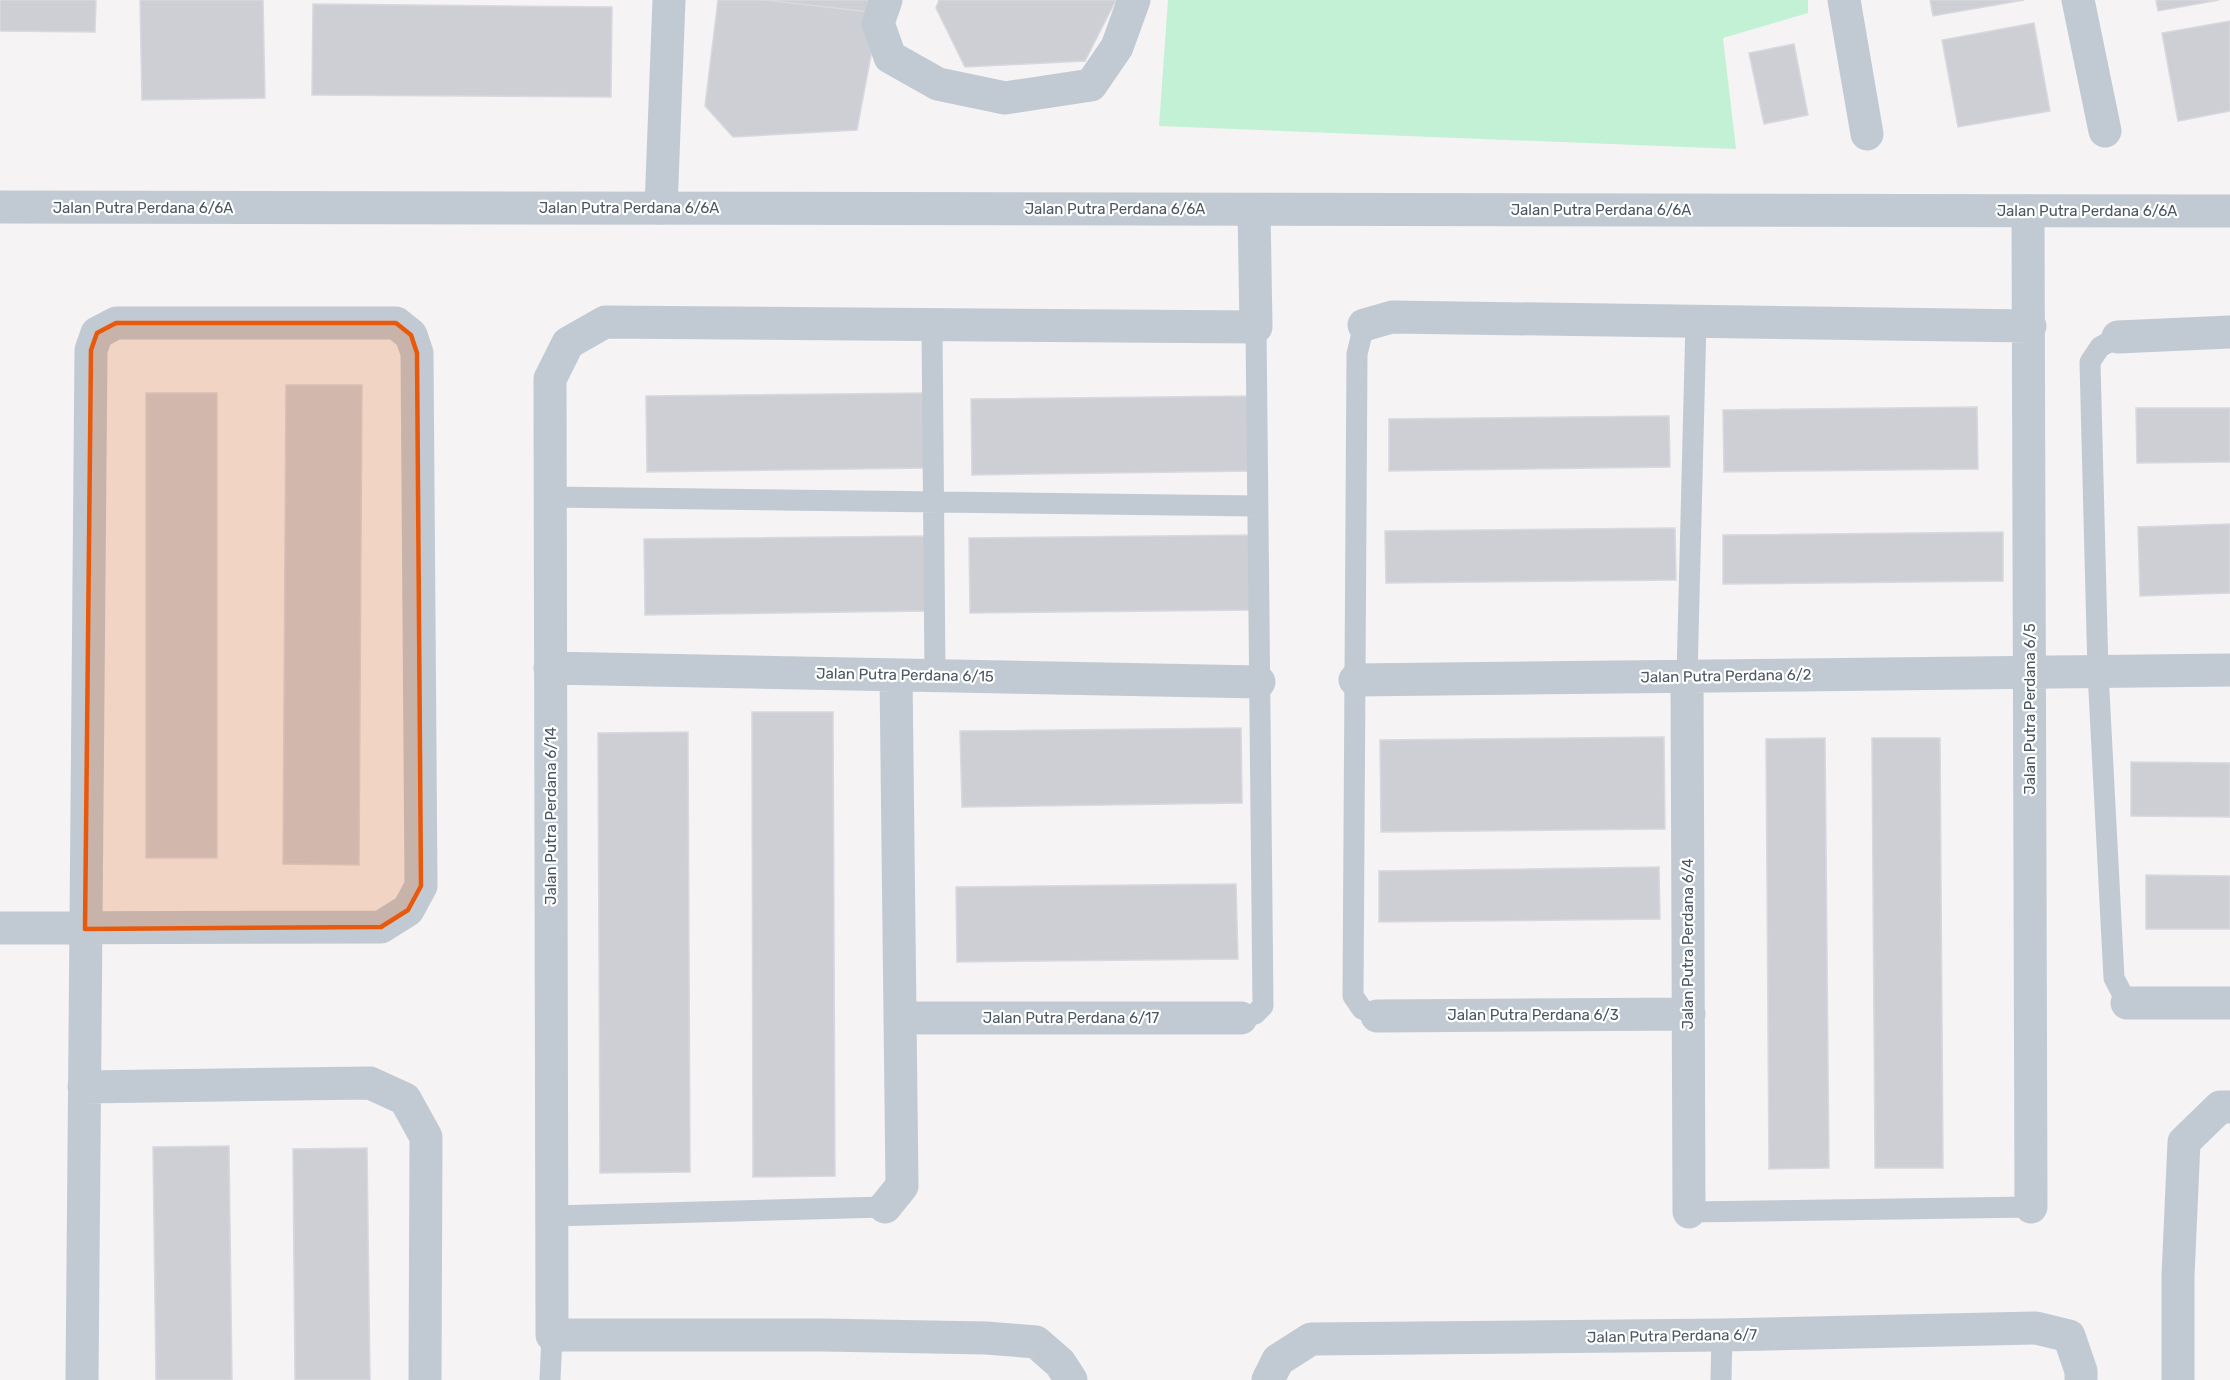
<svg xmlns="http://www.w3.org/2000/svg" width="2230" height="1380" viewBox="0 0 2230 1380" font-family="Rubik,sans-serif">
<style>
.green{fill:#c3f1d5}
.building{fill:#cdcfd5;stroke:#d7d9de;stroke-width:1.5}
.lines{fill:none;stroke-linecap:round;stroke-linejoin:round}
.service{stroke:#c1cad2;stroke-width:21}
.minor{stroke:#c1cad2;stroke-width:33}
.tertiary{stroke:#c1cad2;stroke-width:33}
.marked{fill:#e8590c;fill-opacity:0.2;stroke:#e8590c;stroke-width:4.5;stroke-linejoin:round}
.labels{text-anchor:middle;stroke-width:4.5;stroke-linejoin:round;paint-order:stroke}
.street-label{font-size:15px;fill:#4a5661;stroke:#fff}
</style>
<rect width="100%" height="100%" fill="#f5f3f3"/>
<path class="green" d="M1168,0H1808V13L1723,38L1736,149L1159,126Z"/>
<path class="building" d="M0,0H96L95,32L0,31Z
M140,0H263L265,98L142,100Z
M718,0H764L879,13L857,130L733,137L705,106Z
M764,0H882L879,13Z
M939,0H1116L1085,61L965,67L936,8Z
M1930,0H2024L1933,16Z
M2156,0H2219L2158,11Z
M313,4L612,7L611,97L312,95Z
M2230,21V111L2178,121L2162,33Z
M2034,23L2050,111L1958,127L1942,40Z
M1794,44L1808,115L1764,124L1749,53Z
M286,385H362L359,865L283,864Z
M146,393H217V858H146Z
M926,393L927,468L647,472L646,396Z
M1251,396L1252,471L972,475L971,399Z
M1977,407L1978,469L1724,472L1723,410Z
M2136,408H2230V462L2137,463Z
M1669,416L1670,467L1389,471V419Z
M2230,524V593L2140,596L2138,527Z
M1675,528L1676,580L1386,583L1385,531Z
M2003,532V581L1723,584V535Z
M1250,535L1251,610L970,613L969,538Z
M925,536V611L645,615L644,539Z
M752,712H833L835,1176L753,1177Z
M1241,728L1242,803L962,807L960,731Z
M688,732L690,1172L600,1173L598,733Z
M1664,737L1665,829L1381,832L1380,740Z
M1825,738L1829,1168L1769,1169L1766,739Z
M1872,738H1940L1943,1168H1875Z
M2131,762L2230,763V817L2131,816Z
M1659,867L1660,919L1379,922V871Z
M2146,875L2230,876V929H2146Z
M1236,884L1238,959L957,962L956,887Z
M229,1146L232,1380H156L153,1147Z
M367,1148L370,1380H295L293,1149Z"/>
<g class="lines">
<path class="service" d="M1364,325L1357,354L1353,996L1362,1009L1377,1016
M932,326L935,676
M2118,337L2100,347L2090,362L2098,672L2114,978L2127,1003
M550,497L1257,506
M1687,676L1696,321
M1241,1018L1255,1014L1263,1006L1256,327
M1689,1212L2031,1207
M552,1216L885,1207
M550,1380L552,1335
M1721,1380L1722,1335"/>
<path class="minor" d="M886,0L878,23L890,57L938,84L1005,98L1091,85L1117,47L1134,0
M1844,0L1867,134
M2078,0L2105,131
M661,208L669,0
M2028,211L2031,1207
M1364,325L1392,317L2030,326
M2118,337L2230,332
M550,668L1259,682
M1687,676L1689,1212
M1355,680L2230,670
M0,928L381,927L408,910L421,886L417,353L411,335L396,323H116L97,333L91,350L82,1380
M2127,1003H2230
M1377,1016L1689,1014
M900,1018H1241
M84,1087L370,1083L405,1099L426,1137L425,1380
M885,1207L902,1186L896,675
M1071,1380L1060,1363L1036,1342L986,1338L823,1335H552L550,379L568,343L605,322L1256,327L1254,210
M1268,1380L1278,1360L1311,1339L1722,1335L2036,1328L2069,1336L2081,1371V1380
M2178,1380V1276L2184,1142L2220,1107H2230"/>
<path class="tertiary" d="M0,207L2230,211"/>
</g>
<path class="marked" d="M116,323H396L411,335L417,353L421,886L408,910L381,927L85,929L91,350L97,333Z"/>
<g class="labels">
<g class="street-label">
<text x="143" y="213">Jalan Putra Perdana 6/6A</text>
<text x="629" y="213">Jalan Putra Perdana 6/6A</text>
<text x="1115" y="214">Jalan Putra Perdana 6/6A</text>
<text x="1601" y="215">Jalan Putra Perdana 6/6A</text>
<text x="2087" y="216">Jalan Putra Perdana 6/6A</text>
<text transform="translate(905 675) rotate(1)" y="5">Jalan Putra Perdana 6/15</text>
<text transform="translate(1726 676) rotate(-1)" y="5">Jalan Putra Perdana 6/2</text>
<text transform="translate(2030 709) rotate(-90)" y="5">Jalan Putra Perdana 6/5</text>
<text transform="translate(551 816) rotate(-90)" y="5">Jalan Putra Perdana 6/14</text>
<text transform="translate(1688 944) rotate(-90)" y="5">Jalan Putra Perdana 6/4</text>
<text x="1533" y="1020">Jalan Putra Perdana 6/3</text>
<text x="1071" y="1023">Jalan Putra Perdana 6/17</text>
<text transform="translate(1672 1336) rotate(-1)" y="5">Jalan Putra Perdana 6/7</text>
</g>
</g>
</svg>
